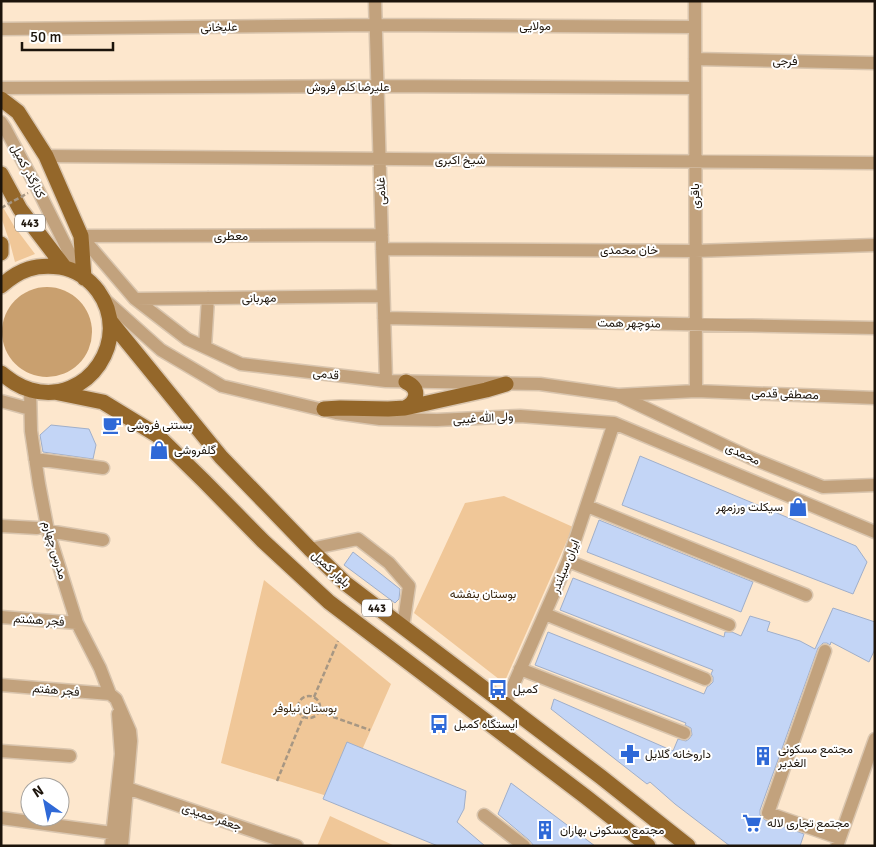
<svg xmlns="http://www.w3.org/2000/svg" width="876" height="847" viewBox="0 0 876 847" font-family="Signika,Vazirmatn,sans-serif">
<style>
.green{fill:#f0c798}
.water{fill:#c9a06f}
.building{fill:#c3d5f6;stroke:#a0afca}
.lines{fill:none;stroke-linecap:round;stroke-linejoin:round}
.minor-casing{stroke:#d9c5ae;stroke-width:15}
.major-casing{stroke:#d9c5ae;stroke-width:18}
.path{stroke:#a79783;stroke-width:2.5;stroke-dasharray:5 2.5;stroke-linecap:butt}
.minor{stroke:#c2a27d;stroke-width:12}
.major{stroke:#94672a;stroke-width:15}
.path-bridge{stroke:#a79783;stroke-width:2.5;stroke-dasharray:5 2.5;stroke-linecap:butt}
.labels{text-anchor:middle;stroke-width:4;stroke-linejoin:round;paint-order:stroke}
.shield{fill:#fff;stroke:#605a54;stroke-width:1}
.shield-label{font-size:11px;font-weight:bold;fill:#1c140b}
.street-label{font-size:12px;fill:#1c140b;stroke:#fff}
.poi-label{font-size:12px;fill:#1c140b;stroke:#fff;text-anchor:start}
.park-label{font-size:12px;fill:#392710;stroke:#fff}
</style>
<rect width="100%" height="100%" fill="#fde7cd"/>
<path class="green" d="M1,204L14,226L35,254L15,262L10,243L1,217Z
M504,496L573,527L504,683L414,613L465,503Z
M264,580L391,684L340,800L221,763Z
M330,816L395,846H317Z"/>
<path class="water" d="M2 332a45 45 0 1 1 90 0a45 45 0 1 1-90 0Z"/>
<path class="building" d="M51,425L89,429L96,445L93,459L43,452L40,435Z
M640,456L856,546L867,562L853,594L622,505Z
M599,520L753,582L741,612L587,552Z
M353,552L400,589L399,599L395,603L344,565Z
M573,578L724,637L725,632H732L741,636L750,616L770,622L767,631L800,641L815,649L833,608L875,622V649L869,662L831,642L830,645L827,643H823L818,648L760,810V815L765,820L804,834L800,846H730L675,804L650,782L647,784L551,709L554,699L673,751L678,739L686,741L689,739L692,735L691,728L685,725L686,723L535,665L548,632L704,694L707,687L710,685L713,682V677L711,674L713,670L560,610Z
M347,742L466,791L464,809L457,822L485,846H438L323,799Z
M511,783L595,846H534L529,840L498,814Z"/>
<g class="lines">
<g class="minor-casing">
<path id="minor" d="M375,1L386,381
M695,1L696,391
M1,29L376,25L695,27
M695,59L875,63
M1,88L378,86L695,88
M1,122L5,128L37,188L80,274
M46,156L875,163
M81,236L135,299L187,339L241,364L386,381L540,384L618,395L696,391L875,398
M81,236L382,235
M382,249L695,251L875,245
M103,298L161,350L222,386L336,413L380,419L437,420L520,416L614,423L875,532
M135,299L383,296
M384,318L875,328
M205,347L208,298
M30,390L31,431L39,484L48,531L77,623L100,668L110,694L116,699L130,731L131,741L122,846
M620,396L751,458L823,487L875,485
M1,401L30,409
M35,459L103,468
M587,506L806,595
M1,526L37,528
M48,531L103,540
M310,549L358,539L389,563L409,586L403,627
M568,561L729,625
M545,614L705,679
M1,617L77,623
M825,651L768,813L839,838
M520,669L684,733
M1,685L110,694
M505,704L568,561L614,423
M1,751L70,756
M127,788L297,846
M484,815L524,846
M1,818L112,833
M111,846L121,754L118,714
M837,846L875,739"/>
</g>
<g class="major-casing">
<path id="major" d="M1,99L18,112L46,156L81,236L84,278
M1,174L20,209L65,268
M1,244V253
M1,286C20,269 36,264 60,267C75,269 89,279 98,291C133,339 88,406 31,390C19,387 10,380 1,373
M111,322L221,457L310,549L345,583L601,777L688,846
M54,392L103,402L157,435L204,481L263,541L329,602L586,797L648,846
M405,408C417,402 421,389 406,382
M324,409L340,408L388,409L405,408L486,390L506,384"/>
</g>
<path class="path" d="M298 707a11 11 0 1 1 22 0a11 11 0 1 1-22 0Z
M314,697L338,641
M319,712L370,730
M277,781L303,717"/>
<use href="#minor" class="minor"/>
<use href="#major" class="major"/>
<path class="path-bridge" d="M1,208L28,193"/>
</g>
<defs>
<g id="cafe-bare" transform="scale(1.5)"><path d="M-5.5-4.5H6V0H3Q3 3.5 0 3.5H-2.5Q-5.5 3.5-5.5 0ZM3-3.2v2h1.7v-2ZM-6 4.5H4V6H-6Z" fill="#2f69d7" stroke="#fff" stroke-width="2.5" paint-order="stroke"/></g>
<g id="shop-bare" transform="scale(1.5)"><path d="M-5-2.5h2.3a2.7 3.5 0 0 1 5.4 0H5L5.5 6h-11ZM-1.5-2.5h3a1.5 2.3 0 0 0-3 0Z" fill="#2f69d7" stroke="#fff" stroke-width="2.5" paint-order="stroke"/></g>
<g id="bus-bare" transform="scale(1.5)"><path d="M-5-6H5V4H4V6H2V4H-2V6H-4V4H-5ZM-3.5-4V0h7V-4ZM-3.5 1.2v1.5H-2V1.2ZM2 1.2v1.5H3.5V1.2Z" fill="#2f69d7" stroke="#fff" stroke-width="2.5" paint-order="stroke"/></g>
<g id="pharmacy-bare" transform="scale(1.5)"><path d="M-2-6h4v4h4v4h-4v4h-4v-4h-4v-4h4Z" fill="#2f69d7" stroke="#fff" stroke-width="2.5" paint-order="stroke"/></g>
<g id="building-bare" transform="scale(1.5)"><path d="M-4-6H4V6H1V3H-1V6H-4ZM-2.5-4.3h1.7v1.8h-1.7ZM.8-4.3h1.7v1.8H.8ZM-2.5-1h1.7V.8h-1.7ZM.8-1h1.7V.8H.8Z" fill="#2f69d7" stroke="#fff" stroke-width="2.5" paint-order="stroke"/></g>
<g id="supermarket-bare" transform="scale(1.5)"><path d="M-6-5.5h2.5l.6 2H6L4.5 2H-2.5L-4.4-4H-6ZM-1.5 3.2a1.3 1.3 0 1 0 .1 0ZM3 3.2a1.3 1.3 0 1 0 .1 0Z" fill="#2f69d7" stroke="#fff" stroke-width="2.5" paint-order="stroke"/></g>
</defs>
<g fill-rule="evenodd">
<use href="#cafe-bare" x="112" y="425"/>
<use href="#shop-bare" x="159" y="450"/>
<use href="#shop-bare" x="798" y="507"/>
<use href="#bus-bare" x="498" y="689"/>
<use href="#bus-bare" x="439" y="724"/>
<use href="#pharmacy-bare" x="630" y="754"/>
<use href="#building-bare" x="763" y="756"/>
<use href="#supermarket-bare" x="752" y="823"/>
<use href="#building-bare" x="545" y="830"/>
</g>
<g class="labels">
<g class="shield">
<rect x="15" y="214.5" width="30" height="17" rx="4"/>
<rect x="362" y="599.5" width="30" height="17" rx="4"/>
</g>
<g class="shield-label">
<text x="30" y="227">443</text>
<text x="377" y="612">443</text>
</g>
<g class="street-label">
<text x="535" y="30">مولایی</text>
<text transform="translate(219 27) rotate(-1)" y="4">علیخانی</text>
<text transform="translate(785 61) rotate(1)" y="4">فرجی</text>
<text x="348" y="91">علیرضا کلم فروش</text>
<text x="460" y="164">شیخ اکبری</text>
<text transform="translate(28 171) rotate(62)" y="4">کنارگذر کمیل</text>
<text transform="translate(381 191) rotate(-92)" y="4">غلامی</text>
<text transform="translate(695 196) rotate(-90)" y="4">باقری</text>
<text x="231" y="240">معطری</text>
<text x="629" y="254">خان محمدی</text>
<text transform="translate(259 298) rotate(-1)" y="4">مهربانی</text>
<text transform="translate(629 323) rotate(1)" y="4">منوچهر همت</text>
<text transform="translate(326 374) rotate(7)" y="4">قدمی</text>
<text transform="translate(785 394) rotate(2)" y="4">مصطفی قدمی</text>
<text transform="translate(483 418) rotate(-3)" y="4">ولی الله غیبی</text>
<text transform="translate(743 454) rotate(24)" y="4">محمدی</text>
<text transform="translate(55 550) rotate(74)" y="4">مدرس چهارم</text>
<text transform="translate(565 566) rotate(-68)" y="4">ایران سیلندر</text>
<text transform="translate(331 569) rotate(43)" y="4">بلوار کمیل</text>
<text transform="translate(39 620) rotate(4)" y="4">فجر هشتم</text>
<text transform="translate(56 690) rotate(5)" y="4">فجر هفتم</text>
<text transform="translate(212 817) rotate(19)" y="4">جعفر حمیدی</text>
</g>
<g class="poi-label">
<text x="127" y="429">بستنی فروشی</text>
<text x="174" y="454">گلفروشی</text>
<text x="783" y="511" text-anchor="end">سیکلت ورزمهر</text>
<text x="513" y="693">کمیل</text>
<text x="454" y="728">ایستگاه کمیل</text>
<text x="778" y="753">مجتمع مسکونی<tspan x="778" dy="14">الغدیر</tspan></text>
<text x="645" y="758">داروخانه گلایل</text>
<text x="767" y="827">مجتمع تجاری لاله</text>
<text x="560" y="834">مجتمع مسکونی بهاران</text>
</g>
<g class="park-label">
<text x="483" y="598">بوستان بنفشه</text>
<text x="305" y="712">بوستان نیلوفر</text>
</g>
</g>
<rect width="876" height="847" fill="none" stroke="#1c140b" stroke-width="5"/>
<g transform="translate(45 802) rotate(327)"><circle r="24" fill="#ffffff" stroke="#a4a19d"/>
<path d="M0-4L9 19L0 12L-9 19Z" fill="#2f69d7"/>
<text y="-8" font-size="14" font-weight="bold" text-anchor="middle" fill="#1c140b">N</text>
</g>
<path d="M22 42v8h91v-8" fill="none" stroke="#1c140b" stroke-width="2.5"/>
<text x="30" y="42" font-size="15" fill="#1c140b" stroke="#ffffff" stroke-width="4" paint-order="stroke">50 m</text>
</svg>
